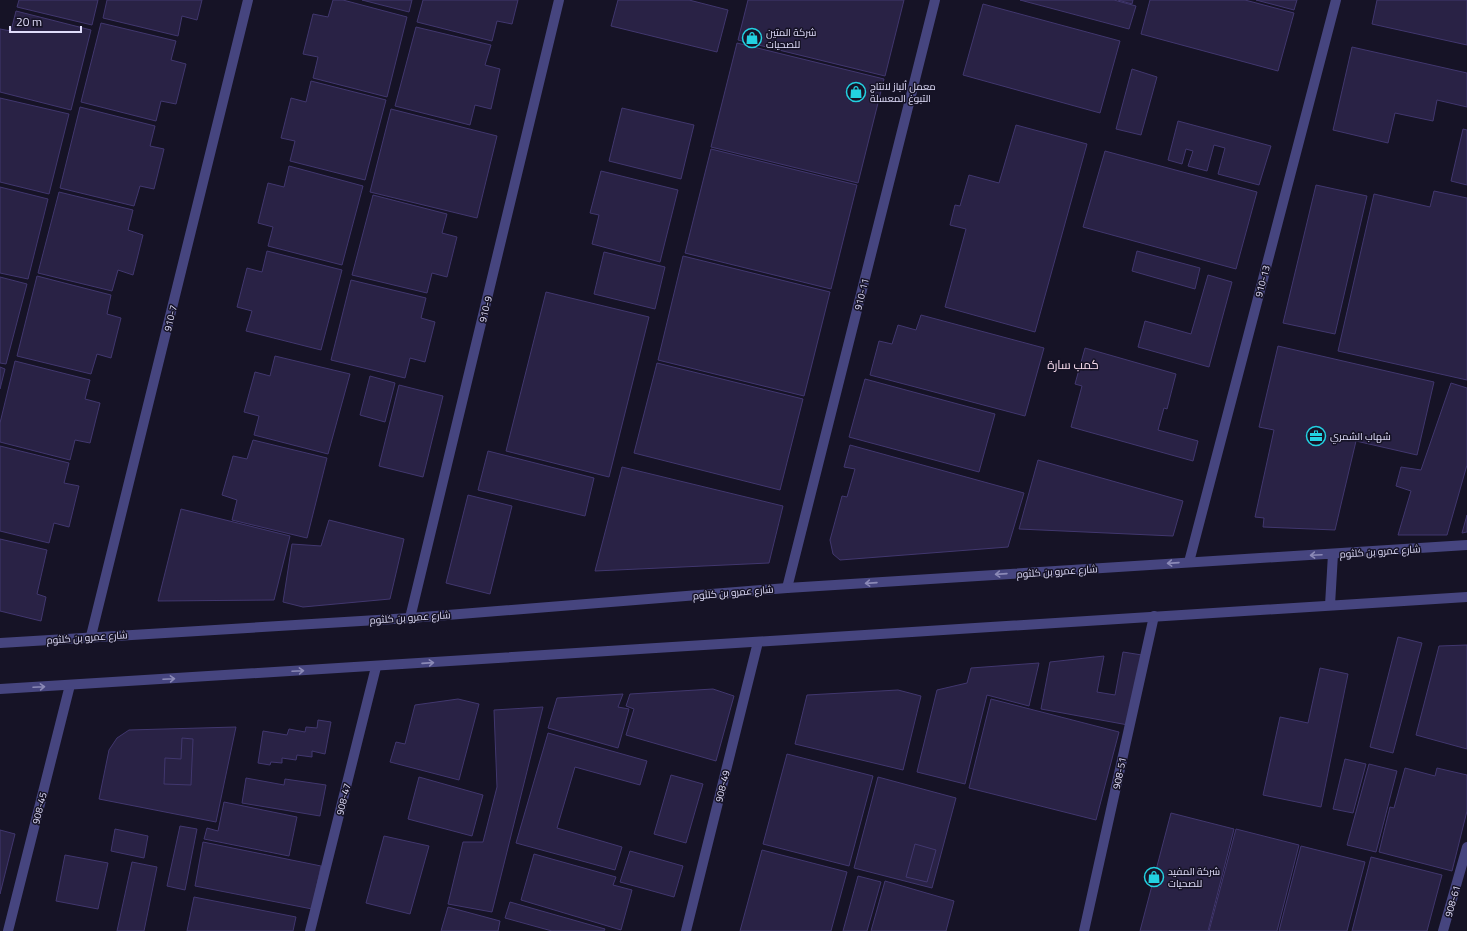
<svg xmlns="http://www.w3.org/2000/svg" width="1467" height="931" viewBox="0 0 1467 931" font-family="'Titillium Web',Cairo,sans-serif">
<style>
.building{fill:#292245;stroke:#41376e}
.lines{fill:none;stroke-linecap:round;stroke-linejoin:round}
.minor{stroke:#46457f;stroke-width:10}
.tertiary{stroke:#46457f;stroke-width:10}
.oneway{stroke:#8b89b6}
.labels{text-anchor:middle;stroke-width:3;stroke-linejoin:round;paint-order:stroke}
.poi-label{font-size:10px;fill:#e0ddfa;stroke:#161326;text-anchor:start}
.street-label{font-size:10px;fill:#e0ddfa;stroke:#161326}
.quarter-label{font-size:12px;fill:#fbdff1;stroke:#161326}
</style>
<rect width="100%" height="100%" fill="#161326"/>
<path class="building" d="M19,0H98L92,25L17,7Z
M107,0H202L197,20L182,16L178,36L103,18Z
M333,0H343L407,17L387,97L313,78L318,57L303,54L313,14L328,17Z
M362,0H412L409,12Z
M423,0H518L512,24L497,21L492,41L417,22Z
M618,0H689L728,10L717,52L611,26Z
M748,0H904L885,76L738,40Z
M1020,0H1114L1136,6L1129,29Z
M1118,0H1133L1132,4Z
M1150,0H1245L1294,13L1278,71L1141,34Z
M1256,0H1297L1294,10Z
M1377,0H1467V45L1372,24Z
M983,4L1120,41L1100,113L963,75Z
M16,11L91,30L71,110L0,92V29L11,31Z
M101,23L176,41L171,60L186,64L176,104L161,101L156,121L81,102Z
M416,27L491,45L485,65L500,69L491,109L475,105L470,125L395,106Z
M737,43L884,79L858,183L711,147Z
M1352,47L1467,73V107L1437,100L1433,121L1395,113L1388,143L1333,130Z
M1132,69L1157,77L1141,135L1116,129Z
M311,81L386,100L365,180L290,161L295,141L281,138L291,98L306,102Z
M0,98L69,114L49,194L0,182Z
M80,107L155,126L150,146L164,149L154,189L140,186L134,206L60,188Z
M622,108L694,125L681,179L609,161Z
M391,109L497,136L477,218L370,192Z
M1178,121L1271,146L1259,185L1218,174L1225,148L1214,145L1207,171L1188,166L1193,151L1186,149L1182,164L1168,160Z
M1016,125L1087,144L1035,332L945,307L966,229L950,225L955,205L960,206L969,175L999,183Z
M1463,129L1467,130V185L1451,181Z
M711,149L857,185L831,289L685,253Z
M1105,151L1257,192L1236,269L1083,227Z
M289,166L363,186L342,265L268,246L273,227L258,223L268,183L284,187Z
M601,171L678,190L660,262L592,244L599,215L590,213Z
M1316,185L1367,196L1335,334L1283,323Z
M0,187L48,199L28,279L0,273Z
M1434,191L1467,198V380L1338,351L1374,194L1430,207Z
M59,192L133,210L128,230L143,235L133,275L118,270L112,291L38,273Z
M373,195L447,214L442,233L457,237L447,277L432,273L427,293L352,275Z
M267,251L342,270L321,350L246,331L252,311L237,307L247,268L262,272Z
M1137,251L1200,268L1195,289L1132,271Z
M604,252L665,267L655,309L594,294Z
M683,256L830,292L804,396L658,360Z
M1208,275L1232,282L1209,367L1138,347L1145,321L1191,334Z
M37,276L111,295L107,314L121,318L111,358L97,354L91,374L17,356Z
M0,277L27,284L6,364L0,363Z
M351,280L426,298L421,318L435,322L425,362L410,358L405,378L331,360Z
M546,292L649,317L609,477L506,451Z
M921,315L1044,348L1025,416L870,375L879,341L892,344L898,325L916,330Z
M1278,346L1434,382L1417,455L1356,441L1335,530L1263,527L1264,518L1255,517L1274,430L1259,427Z
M1085,348L1176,374L1167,409L1164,408L1158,430L1198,441L1193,461L1071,427L1082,386L1075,384Z
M275,356L350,374L328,454L254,435L259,416L244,412L255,372L270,376Z
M15,361L90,380L85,399L100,403L90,443L75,440L70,460L0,442V423Z
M657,363L803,399L780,490L634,453Z
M0,367L5,369L0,389Z
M370,376L395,383L385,422L360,415Z
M865,379L995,414L979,472L849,437Z
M1451,383L1467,388V465L1447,535H1398L1411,491L1396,486L1401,467L1421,470Z
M399,385L443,396L423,477L379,466Z
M253,440L327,458L307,538L232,520L237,500L222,495L233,456L247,459Z
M850,445L1024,493L1008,547L840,560L833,554L830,540L842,496L847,497L855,469L844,467Z
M0,446L69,463L64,483L79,486L69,527L54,523L49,543L0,531Z
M488,451L594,478L585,516L478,490Z
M1038,460L1183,501L1173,536L1019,529Z
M622,467L783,506L769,563L595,571Z
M468,495L512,506L490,594L446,583Z
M181,509L290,536L274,600L158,601Z
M1467,515V532L1462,533Z
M329,520L404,539L390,599L303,607L283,602L292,544L321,546Z
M0,539L47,550L37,594L46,597L41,621L0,611Z
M1398,637L1422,643L1393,753L1370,747Z
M1467,645V749L1416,735L1439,646Z
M1123,652L1142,655L1128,725L1041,709L1050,662L1104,656L1097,692L1115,695Z
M1039,663L1029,706L987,695L965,784L917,772L937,690L967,683L971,668Z
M1320,668L1348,674L1321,807L1263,795L1280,717L1308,723Z
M713,689L734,696L716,761L626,735L634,709L626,706L630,694Z
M898,690L921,696L903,770L795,744L807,695Z
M623,694L618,707L629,709L618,748L548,728L557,698Z
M458,699L479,704L459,780L390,762L396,742L405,744L415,705Z
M991,699L1119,732L1096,820L969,788Z
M543,707L492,912L448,904L463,842H483L497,787L494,710Z
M318,720L331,722L325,754L312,751V757L297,755L296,760L282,758V763L271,762L270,765L258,763L263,731L287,735L289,729L305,732L306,727L317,728Z
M236,727L216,822L99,799L109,750L117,738L129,730Z
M548,733L647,761L640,785L575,767L557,828L622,847L615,870L516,843Z
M182,738L193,739L191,785L164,784L165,758L181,759Z
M787,754L873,776L849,866L763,844Z
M1345,759L1366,764L1353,813L1333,809Z
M1369,764L1397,771L1376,852L1347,845Z
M1405,768L1435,776L1437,768L1467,775V811L1452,871L1379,852L1390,807L1394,808Z
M671,775L703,784L686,843L654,834Z
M419,777L483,795L472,836L408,819Z
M878,777L956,798L932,888L854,868Z
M246,778L284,785L285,779L326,785L320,816L242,803Z
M224,802L297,817L289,856L204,839L207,828L218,831Z
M1171,813L1234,829L1208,931H1140Z
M180,826L197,829L185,890L167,886Z
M115,829L148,836L144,858L111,851Z
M1236,829L1299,845L1277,931H1209Z
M0,830L15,834L0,894Z
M384,836L429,846L410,914L366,903Z
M203,842L321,866L312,909L195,886Z
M915,844L936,850L927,882L906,877Z
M1301,846L1365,862L1347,931H1279Z
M762,850L847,872L831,931H740Z
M630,851L683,866L674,897L620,882Z
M534,854L616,877L613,885L632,890L621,930L521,900Z
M65,855L108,863L98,909L56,901Z
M1371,857L1442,875L1427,931H1352Z
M132,862L157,867L144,931H117Z
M858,876L881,882L867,931H843Z
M885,881L954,901L946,931H871Z
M194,897L296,917L293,931H187Z
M510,902L605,929L604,931H552L505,918Z
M448,907L500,921L498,931H441Z"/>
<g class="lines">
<path class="minor" d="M1189,562L1336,0
M787,588L935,0
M410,618L559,0
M91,636L248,0
M8,931L70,685
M310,931L376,667
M686,931L758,642
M1084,931L1154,616
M1443,931L1467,847"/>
<path class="tertiary" d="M1330,605L1333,554
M0,643L410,618L787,588L1467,545
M0,689C489,661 978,626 1467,597"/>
</g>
<defs><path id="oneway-shaft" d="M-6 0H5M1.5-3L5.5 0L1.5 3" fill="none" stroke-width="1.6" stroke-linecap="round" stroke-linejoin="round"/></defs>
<g class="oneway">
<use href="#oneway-shaft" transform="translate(1316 555) rotate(177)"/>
<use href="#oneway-shaft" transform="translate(1173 563) rotate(176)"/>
<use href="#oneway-shaft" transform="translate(1001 574) rotate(176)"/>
<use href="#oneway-shaft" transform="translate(871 583) rotate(176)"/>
<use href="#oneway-shaft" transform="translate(428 663) rotate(-4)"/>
<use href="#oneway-shaft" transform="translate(298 671) rotate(-3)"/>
<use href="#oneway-shaft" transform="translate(169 679) rotate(-3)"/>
<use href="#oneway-shaft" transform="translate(39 687) rotate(-3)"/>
</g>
<defs>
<g id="shop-ring" transform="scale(1)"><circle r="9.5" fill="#161326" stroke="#23d1e1" stroke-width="1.5"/><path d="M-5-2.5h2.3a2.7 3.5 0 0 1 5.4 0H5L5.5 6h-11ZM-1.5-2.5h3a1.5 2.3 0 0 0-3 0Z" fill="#23d1e1"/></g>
<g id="office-ring" transform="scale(1)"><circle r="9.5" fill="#161326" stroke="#23d1e1" stroke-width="1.5"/><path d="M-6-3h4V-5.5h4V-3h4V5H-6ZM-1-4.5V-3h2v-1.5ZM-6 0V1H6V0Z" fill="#23d1e1"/></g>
</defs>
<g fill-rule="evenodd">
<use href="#shop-ring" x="752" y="38"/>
<use href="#shop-ring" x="856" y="92"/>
<use href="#office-ring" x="1316" y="436"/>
<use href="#shop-ring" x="1154" y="877"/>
</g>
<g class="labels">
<g class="poi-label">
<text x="766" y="36">شركة المتين<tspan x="766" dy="12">للصحيات</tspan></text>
<text x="870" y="90">معمل ألباز لانتاج<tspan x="870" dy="12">التبوغ المعسلة</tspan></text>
<text x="1330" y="440">شهاب الشمري</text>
<text x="1168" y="875">شركة المفيد<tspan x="1168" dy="12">للصحيات</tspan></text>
</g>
<g class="street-label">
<text transform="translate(1262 281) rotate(-75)" y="4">910-13</text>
<text transform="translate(861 294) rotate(-76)" y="4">910-11</text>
<text transform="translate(485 309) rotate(-76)" y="4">910-9</text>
<text transform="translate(170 318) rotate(-76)" y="4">910-7</text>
<text transform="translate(1380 551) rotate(-4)" y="4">شارع عمرو بن كلثوم</text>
<text transform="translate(1057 571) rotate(-4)" y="4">شارع عمرو بن كلثوم</text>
<text transform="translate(733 592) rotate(-5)" y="4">شارع عمرو بن كلثوم</text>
<text transform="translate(410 617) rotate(-4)" y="4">شارع عمرو بن كلثوم</text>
<text transform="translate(87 637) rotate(-4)" y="4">شارع عمرو بن كلثوم</text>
<text transform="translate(1119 773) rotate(-78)" y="4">908-51</text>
<text transform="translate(722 786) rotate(-76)" y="4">908-49</text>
<text transform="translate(343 799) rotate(-76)" y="4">908-47</text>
<text transform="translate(39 808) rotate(-76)" y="4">908-45</text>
<text transform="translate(1452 901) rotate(-74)" y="4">908-61</text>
</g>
<g class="quarter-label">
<text x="1073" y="369">كمب سارة</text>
</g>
</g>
<path d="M10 26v6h71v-6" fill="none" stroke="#e0ddfa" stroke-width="2"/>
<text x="16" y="26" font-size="12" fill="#e0ddfa" stroke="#161326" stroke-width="3" paint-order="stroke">20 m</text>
</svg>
